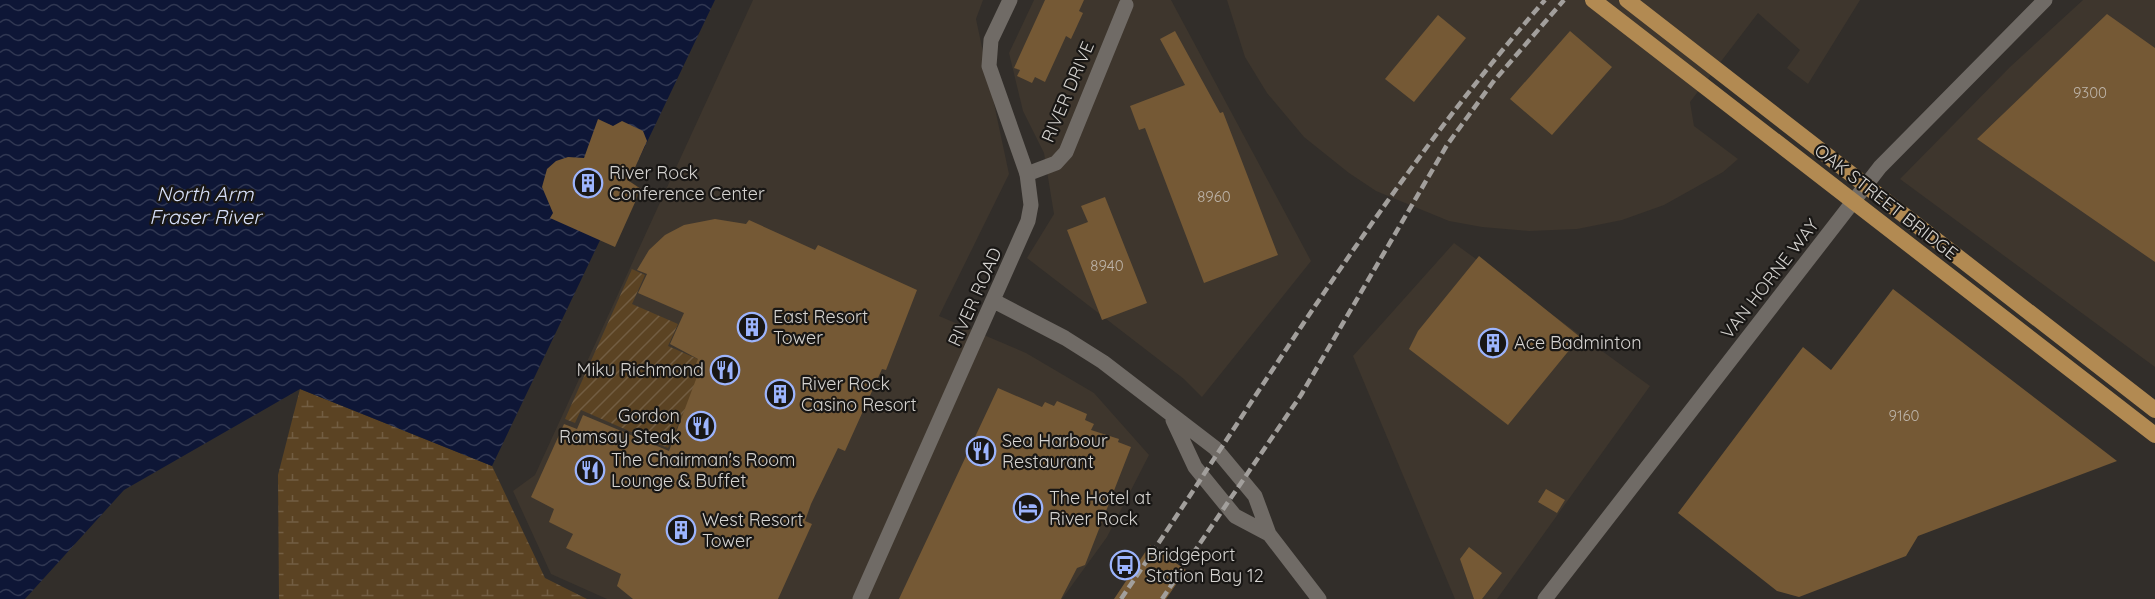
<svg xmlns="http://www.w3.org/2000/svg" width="2155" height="599" viewBox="0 0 2155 599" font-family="Quicksand,sans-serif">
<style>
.built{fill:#3e362d}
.wetland{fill:url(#wetland-marsh)}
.garden{fill:url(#garden-furrows)}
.water{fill:url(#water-waves)}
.building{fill:#755935}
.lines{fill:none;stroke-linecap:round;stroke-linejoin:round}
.minor{stroke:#706b66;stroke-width:15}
.tertiary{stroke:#706b66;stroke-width:15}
.trunk{stroke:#b28a52;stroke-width:16}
.rail{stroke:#a29f9c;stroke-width:4.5;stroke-dasharray:9 4.5;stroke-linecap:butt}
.labels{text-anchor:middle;stroke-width:4.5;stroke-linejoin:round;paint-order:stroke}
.number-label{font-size:15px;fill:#bdb4a9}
.street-label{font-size:18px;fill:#d5d3d0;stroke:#191715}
.poi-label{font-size:18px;fill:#d5d3d0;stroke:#191715;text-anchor:start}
.water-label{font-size:20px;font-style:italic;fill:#d7e0fa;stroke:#191715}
</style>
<defs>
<pattern id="wetland-marsh" width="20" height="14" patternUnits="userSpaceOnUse" patternTransform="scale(1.5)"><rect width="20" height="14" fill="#5b4323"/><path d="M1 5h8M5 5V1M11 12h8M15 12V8" fill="none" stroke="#725d42"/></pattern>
<pattern id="garden-furrows" width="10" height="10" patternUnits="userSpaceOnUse" patternTransform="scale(1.5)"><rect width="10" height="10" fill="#5b4323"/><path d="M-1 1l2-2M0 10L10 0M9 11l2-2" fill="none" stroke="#725d42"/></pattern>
<pattern id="water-waves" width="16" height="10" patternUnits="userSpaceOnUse" patternTransform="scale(1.5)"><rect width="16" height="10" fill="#0e1636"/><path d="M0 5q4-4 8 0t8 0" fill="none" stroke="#303752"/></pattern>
</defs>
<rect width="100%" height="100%" fill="#322e2a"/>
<path class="built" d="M753,0H983L976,19L1009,174L939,316L1026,353L1094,393L1149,455L1107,537L1062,599H607L551,574L513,491L535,475Z
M1034,0H1171L1311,261L1202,397L1184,379L1027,258L1054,214L1044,153L1023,111L1009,53Z
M1227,0H1860L1808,84L1787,68L1800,50L1758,13L1690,102L1694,126L1738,159L1723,172L1664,205L1622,220L1577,229L1529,231L1482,227L1449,221L1376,191L1349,173L1304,137L1267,93L1245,57Z
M2083,0H2155V367L1900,179L2010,67Z
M1454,243L1650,386L1497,599H1455L1353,356Z"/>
<path class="wetland" d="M300,389L492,466L545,578L587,599H279L278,475Z"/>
<path class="garden" d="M632,269L645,275L632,304L678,324L668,346L700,360L702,372L668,448L581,410L575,423L565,419Z"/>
<path class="water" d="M0,0H715L492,466L300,389L124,490L25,599H0Z"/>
<path class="building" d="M1045,0H1084L1079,11L1083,13L1071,39L1066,36L1045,82L1035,77L1032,83L1017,76L1020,70L1014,68Z
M2107,14L2155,48V262L1977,139Z
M1438,15L1466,38L1414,102L1385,79Z
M1175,31L1220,113L1223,112L1278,255L1204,283L1145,128L1139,130L1130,106L1185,85L1160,39Z
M1570,31L1612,67L1552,135L1510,99Z
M598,119L613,126L622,121L643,131L647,141L629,181L641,189L615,247L550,218L553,213L542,187L547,169L556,161L568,157L584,158Z
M1105,197L1147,303L1102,320L1067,230L1088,222L1081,206Z
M715,219L746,224L749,220L815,250L818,245L917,290L886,370L882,369L845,451L838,448L811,504L805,521L812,524L778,599H633L617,586L621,574L566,548L573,534L549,522L554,509L531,497L564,424L577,429L583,415L669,451L698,374L693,371L698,359L670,344L684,313L638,293L647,274L637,270L649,250L665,235L684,225Z
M1479,256L1580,337L1508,425L1409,349L1418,331Z
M1893,289L2117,461L1918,536L1906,556L1799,597L1777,591L1678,513L1803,347L1831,370Z
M998,388L1042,407L1045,402L1054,406L1057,401L1087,414L1085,420L1094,424L1091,430L1119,439L1118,442L1131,447L1085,565L1077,568L1061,599H899Z
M1546,489L1565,500L1557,513L1538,502Z
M1150,545L1186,570L1166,599H1114Z
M1469,547L1502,573L1482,599H1474L1460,559Z"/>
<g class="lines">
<path class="minor" d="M1027,174L1056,163L1066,152L1126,5"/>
<path class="tertiary" d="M994,301L1065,338L1103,362L1215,448L1255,496L1269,534L1319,599
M1173,420L1195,467L1235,516L1269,534
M860,599L1028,221L1031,205L1027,174L989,66L991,40L1010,0
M1545,599L1880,167L2045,0"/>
<path class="trunk" d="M1593,0L2155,435
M1627,0L2155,410"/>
<path class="rail" d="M1121,599C1258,397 1384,184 1545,0
M1162,599L1301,395L1447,145L1493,82L1564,0"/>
</g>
<defs>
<g id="building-ring" transform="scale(1.5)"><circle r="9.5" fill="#191715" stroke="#9cb4fd" stroke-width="1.5"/><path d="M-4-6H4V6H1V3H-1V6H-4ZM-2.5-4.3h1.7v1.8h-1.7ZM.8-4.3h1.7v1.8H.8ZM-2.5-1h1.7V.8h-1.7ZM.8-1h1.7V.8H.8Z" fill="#9cb4fd"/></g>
<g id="restaurant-ring" transform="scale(1.5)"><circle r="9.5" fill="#191715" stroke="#9cb4fd" stroke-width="1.5"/><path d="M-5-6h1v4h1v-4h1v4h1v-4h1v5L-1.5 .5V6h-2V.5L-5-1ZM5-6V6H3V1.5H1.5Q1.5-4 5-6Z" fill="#9cb4fd"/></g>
<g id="hotel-ring" transform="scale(1.5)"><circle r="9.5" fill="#191715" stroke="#9cb4fd" stroke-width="1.5"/><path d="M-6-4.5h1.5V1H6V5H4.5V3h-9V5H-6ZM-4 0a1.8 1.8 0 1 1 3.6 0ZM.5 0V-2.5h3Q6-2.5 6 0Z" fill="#9cb4fd"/></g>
<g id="bus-ring" transform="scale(1.5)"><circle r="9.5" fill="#191715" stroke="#9cb4fd" stroke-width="1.5"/><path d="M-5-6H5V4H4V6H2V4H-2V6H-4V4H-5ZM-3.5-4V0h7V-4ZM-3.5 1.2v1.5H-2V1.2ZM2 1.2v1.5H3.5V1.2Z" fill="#9cb4fd"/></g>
</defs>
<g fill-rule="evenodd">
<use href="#building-ring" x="588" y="183"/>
<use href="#building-ring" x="752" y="327"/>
<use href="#building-ring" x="1493" y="343"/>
<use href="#restaurant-ring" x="725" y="370"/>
<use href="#building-ring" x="780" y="394"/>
<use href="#restaurant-ring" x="701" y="426"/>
<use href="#restaurant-ring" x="981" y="451"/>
<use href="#restaurant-ring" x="590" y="470"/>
<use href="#hotel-ring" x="1028" y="508"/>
<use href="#building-ring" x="681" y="530"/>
<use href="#bus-ring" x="1125" y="565"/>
</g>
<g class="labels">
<g class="number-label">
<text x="2090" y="98">9300</text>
<text x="1214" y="202">8960</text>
<text x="1107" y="271">8940</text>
<text x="1904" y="421">9160</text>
</g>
<g class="street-label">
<text transform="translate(1068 92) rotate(-67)" y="6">RIVER DRIVE</text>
<text transform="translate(1886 202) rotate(38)" y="6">OAK STREET BRIDGE</text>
<text transform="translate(1770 279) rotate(-52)" y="6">VAN HORNE WAY</text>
<text transform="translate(975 297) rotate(-66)" y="6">RIVER ROAD</text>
</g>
<g class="poi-label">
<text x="609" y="179">River Rock<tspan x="609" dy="21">Conference Center</tspan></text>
<text x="773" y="323">East Resort<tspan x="773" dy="21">Tower</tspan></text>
<text x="1514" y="349">Ace Badminton</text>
<text x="704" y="376" text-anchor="end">Miku Richmond</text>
<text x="801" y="390">River Rock<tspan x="801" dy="21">Casino Resort</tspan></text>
<text x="680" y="422" text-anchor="end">Gordon<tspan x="680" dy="21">Ramsay Steak</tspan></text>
<text x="1002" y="447">Sea Harbour<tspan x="1002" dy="21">Restaurant</tspan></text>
<text x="611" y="466">The Chairman's Room<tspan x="611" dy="21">Lounge &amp; Buffet</tspan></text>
<text x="1049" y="504">The Hotel at<tspan x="1049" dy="21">River Rock</tspan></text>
<text x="702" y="526">West Resort<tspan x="702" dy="21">Tower</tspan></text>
<text x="1146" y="561">Bridgeport<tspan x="1146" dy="21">Station Bay 12</tspan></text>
</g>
<g class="water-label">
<text x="205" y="201">North Arm<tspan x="205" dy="23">Fraser River</tspan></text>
</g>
</g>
</svg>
